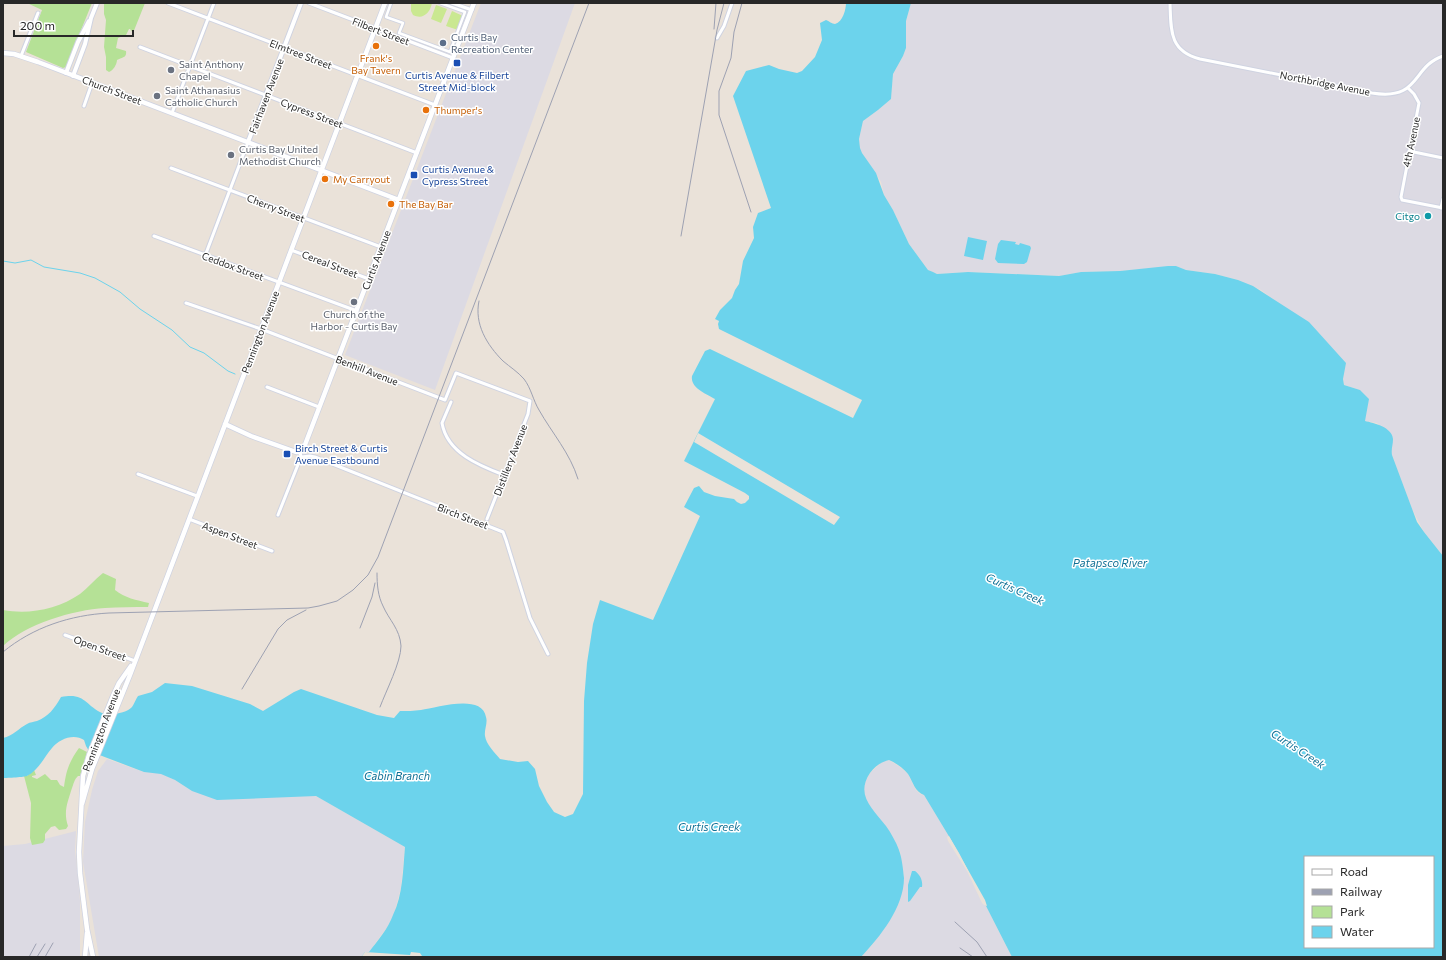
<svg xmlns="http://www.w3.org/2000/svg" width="1446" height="960" viewBox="0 0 1446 960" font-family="Commissioner,sans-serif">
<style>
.industrial{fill:#dcdae3}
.green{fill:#b5e196}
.pitch{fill:#cae891}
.water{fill:#6cd3ec;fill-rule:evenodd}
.pier{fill:#eae2d9}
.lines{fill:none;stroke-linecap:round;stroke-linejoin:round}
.stream{stroke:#6cd3ec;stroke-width:1}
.pedestrian-casing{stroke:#cfd3e1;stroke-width:4.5}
.minor-casing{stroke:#cfd3e1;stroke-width:5}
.tertiary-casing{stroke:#cfd3e1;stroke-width:6}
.secondary-casing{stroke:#cfd3e1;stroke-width:6}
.pedestrian{stroke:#fff;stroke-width:2.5}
.minor{stroke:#fff;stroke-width:3}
.tertiary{stroke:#fff;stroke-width:4}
.secondary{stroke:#fff;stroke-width:4.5}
.rail{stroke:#9da1b2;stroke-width:1}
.service-dot{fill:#5c6f8a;stroke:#fff;stroke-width:1.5}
.food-dot{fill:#e8710a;stroke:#fff;stroke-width:1.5}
.transit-dot{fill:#1a4fb4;stroke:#fff;stroke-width:1.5}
.worship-dot{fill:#6b7280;stroke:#fff;stroke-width:1.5}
.culture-dot{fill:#0f9aa8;stroke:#fff;stroke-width:1.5}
.labels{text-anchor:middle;stroke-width:3;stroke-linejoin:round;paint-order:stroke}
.street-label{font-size:10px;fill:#282828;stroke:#fff}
.service-label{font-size:10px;fill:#4e5e75;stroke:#fff;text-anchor:start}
.food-label{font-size:10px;fill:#c56008;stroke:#fff;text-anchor:start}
.worship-label{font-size:10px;fill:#5b616d;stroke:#fff;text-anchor:start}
.transit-label{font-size:10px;fill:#164399;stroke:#fff;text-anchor:start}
.culture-label{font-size:10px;fill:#0d838f;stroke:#fff;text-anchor:end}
.water-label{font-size:11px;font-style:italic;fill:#0f7095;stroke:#fff}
</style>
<rect width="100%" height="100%" fill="#eae2d9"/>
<path class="industrial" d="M481,3H575L435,390L345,355Z
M911,3H1443V556L1424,532L1412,509L1392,455L1391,448L1393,438L1377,423L1365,421L1360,390L1344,385L1343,379L1345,363L1278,303L1261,290L1238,280L1215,274L1186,270L1176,266L1120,271L1081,272L1059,276L968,272L937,274L928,270L909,244L893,210L884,195L881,182L862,153L860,148L859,139L863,121L878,110L891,99L893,74L903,56L906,48V21Z
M107,759L144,772L161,773L175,780L192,791L316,796L405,847L401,888L394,914L388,926L369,952H365L361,957H99L83,862L85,822L92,790L98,771Z
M889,760L900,767L908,774L916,790L920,794L924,795L959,853L1012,957H861L873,944L893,915L902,891L904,879L900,851L867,802L863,787L865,781L871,772L883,761Z
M76,831L75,850L80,901V957H3V846L25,844Z"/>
<path class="green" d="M27,3H92L66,67L63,68L26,52L42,10Z
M104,3H145L133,33L130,29H129L126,35L118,38L116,48L126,51C127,58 122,57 117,60C117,64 113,71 109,72L106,70V57L104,47L106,20L104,14Z
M103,573L116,579L115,590C125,598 136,600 149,603L148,607C134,607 119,607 105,608C73,610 26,624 3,646V610C29,615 58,609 80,594C88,588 95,579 103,573Z
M79,748L87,752L80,776H78C74,780 74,783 72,788C68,801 63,812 68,826L66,829L59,830L55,826L51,827L45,834V840L43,843L32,845L30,838L31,803L24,776H27L34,770L36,775L32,776V777L37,779L45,774L51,780H57L60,785L64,787C66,771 69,762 79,748Z"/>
<path class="pitch" d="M411,3H432C430,13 423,20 413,15L411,11Z
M436,5L447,9L441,23L431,19Z
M452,11L463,16L458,30L446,26Z"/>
<path class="water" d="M846,3H911L906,21V48L903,56L893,74L891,99L878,110L863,121L859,139L860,148L862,153L876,173L884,195L893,210L909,244L928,270L933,272L937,274L968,272L1059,276L1081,272L1120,271L1168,266H1176L1186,270L1215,274L1238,280L1253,286L1309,322L1346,363L1343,379L1344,385L1360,390L1369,399L1365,421C1374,423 1392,427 1393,439C1393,445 1391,449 1392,455L1417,522L1424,532L1443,556V957H1012L959,853L924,795C915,792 913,782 908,774C903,768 896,763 889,760C881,762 875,766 870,773C855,795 873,809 886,826C891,833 896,842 899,850C902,858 903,869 904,878C904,907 880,937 861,957H361L365,952H369C378,940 388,929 393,915C403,895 403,869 405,847L316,796L217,800L192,791L175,780L161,774L144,772L89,751L86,746L84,740C74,733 59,739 52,748C44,757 39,770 27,776C25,777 7,778 3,778V738C13,736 19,728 27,724C30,722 34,722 37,721C48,717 55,708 61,697C85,692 85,705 102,713C110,716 127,713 132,707C134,704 136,699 138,696L152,692L165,683L192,686L250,704L263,711L294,692L301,689L377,715L394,718L400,711C407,711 414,711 421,710C436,708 482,693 486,717C488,723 484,730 485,736C486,744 495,753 500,759L518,762L528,761L535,769L539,786L547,802L554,812L565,817L573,814L583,794L584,701L587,663L593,624L600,600L653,620L700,516L684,507L694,488L699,486L704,492L715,496L734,499L737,502L741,504L745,503L749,499V496L745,493L684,461L715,399C707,394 690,388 692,376L705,351L710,349L853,418L862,400L719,329L718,324L719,321L715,319L720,310L732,298L735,290L739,284L743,261L754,238L753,227L758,213L771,208L733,96L746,71L769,65L779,69L797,73L802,71L815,57L822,40L820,23L826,20C829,21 832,24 835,24C843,22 846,9 846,3ZM1305,857H1433V947H1305Z
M968,237L987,241L983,260L964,256Z
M1001,240L1016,242L1015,244L1019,245L1020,243L1030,246L1031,248L1027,262L1024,264L998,263L995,259L998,244Z
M912,871H915C920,875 923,880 922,887H920L910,901L908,902V885Z"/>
<path class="pier" d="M698,433L840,517L834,525L694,442Z
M949,836L985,900L987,906L984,905L982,903L967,871L948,841L947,837Z
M365,952L410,955L411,952L420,953L422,956L432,957H374L362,956Z"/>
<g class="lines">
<path class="stream" d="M3,261L15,263L31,260L44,267L80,273L95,278L120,292L140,309L172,330L190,347L204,353L228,371L235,374"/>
<g class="pedestrian-casing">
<path id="pedestrian" d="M391,3L386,17L403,23L399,33L450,52L465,12L440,3"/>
</g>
<g class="minor-casing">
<path id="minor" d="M168,3L435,105
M309,3L453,58
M452,3L472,10
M1170,3C1171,30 1169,51 1200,59L1372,93C1421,101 1411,67 1443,56
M717,38L724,26L732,3
M140,47L417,153
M21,56L38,13
M1408,88L1414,94L1419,103L1401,197L1402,200L1443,208
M84,106L92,83
M172,113L214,3
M1409,151L1443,158
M171,168L381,247
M1441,208L1443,199
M154,236L357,311
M291,250L369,279
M205,256L248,142
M186,303L261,329L445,400L456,373L530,401L528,414L487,519
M267,387L319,407
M451,402L442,423C447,453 480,466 504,475
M301,457L310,456L315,457L503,532L506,540L530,618L548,654
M138,474L197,496
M278,515L301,457L300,452
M189,519L272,551
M65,635L135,661"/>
</g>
<g class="tertiary-casing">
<path id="tertiary" d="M66,73L78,42L89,21
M73,76L85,44L91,18L97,3
M248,142L301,3"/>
</g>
<g class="secondary-casing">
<path id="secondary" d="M3,53L14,54L38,62L399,200
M225,424L251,436L296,452H300L303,450L474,3
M82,804L92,769L130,675L385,3
M85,957L87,933
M93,957L87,929L80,873L79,852L83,776L89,755L113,696L119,683L131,666"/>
</g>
<use href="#pedestrian" class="pedestrian"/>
<use href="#minor" class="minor"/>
<use href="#tertiary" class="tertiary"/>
<use href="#secondary" class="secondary"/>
<path class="rail" d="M742,3L734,32L731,58L719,91V115L751,212
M714,29L716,3
M681,236L717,30L724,3
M479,301C474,324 487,345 503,361C510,367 518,372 524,379C531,388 533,400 539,410C552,433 570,453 578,479
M377,573C377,585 378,596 383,606C389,620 400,629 401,646C401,662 386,691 380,707
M360,628L372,597L375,583
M3,652C33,627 71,615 109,613L308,608L319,606L337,601L353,590L368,575L378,557L589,3
M242,689L278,629L287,620L306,610
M955,922L977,942L987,957
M960,948L973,957
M29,957L36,944
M37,957L45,944
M45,957L53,943"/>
</g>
<circle class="service-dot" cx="443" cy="43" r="4"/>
<g class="food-dot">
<circle cx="376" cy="46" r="4"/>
<circle cx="426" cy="110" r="4"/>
<circle cx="325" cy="179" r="4"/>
<circle cx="391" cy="204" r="4"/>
</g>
<g class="transit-dot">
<rect x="453" y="59" width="8" height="8" rx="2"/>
<rect x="410" y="171" width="8" height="8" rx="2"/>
<rect x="283" y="450" width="8" height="8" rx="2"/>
</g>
<g class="worship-dot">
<circle cx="171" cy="70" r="4"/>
<circle cx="157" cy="96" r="4"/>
<circle cx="231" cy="155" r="4"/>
<circle cx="354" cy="302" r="4"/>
</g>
<circle class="culture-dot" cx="1428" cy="216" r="4"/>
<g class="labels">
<g class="street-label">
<text transform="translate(381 31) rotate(21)" y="4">Filbert Street</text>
<text transform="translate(301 54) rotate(21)" y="4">Elmtree Street</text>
<text transform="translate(1325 83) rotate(11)" y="4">Northbridge Avenue</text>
<text transform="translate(112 90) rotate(21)" y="4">Church Street</text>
<text transform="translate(266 96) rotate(-69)" y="4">Fairhaven Avenue</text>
<text transform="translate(312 113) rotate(21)" y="4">Cypress Street</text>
<text transform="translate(1411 142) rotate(-78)" y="4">4th Avenue</text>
<text transform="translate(276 208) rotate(21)" y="4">Cherry Street</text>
<text transform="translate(376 260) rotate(-69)" y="4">Curtis Avenue</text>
<text transform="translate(330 264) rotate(21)" y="4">Cereal Street</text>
<text transform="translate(233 266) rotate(20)" y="4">Ceddox Street</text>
<text transform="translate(260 332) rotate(-69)" y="4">Pennington Avenue</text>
<text transform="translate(367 370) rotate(21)" y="4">Benhill Avenue</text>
<text transform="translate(510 460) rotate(-69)" y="4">Distillery Avenue</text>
<text transform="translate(463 516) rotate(21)" y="4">Birch Street</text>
<text transform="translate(230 535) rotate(21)" y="4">Aspen Street</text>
<text transform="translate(100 648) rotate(20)" y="4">Open Street</text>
<text transform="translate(101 730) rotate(-69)" y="4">Pennington Avenue</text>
</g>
<g class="service-label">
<text x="451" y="41">Curtis Bay<tspan x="451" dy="12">Recreation Center</tspan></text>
</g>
<g class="food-label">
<text x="376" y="62" text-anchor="middle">Frank's<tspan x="376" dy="12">Bay Tavern</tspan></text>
<text x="434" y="114">Thumper's</text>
<text x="333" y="183">My Carryout</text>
<text x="399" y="208">The Bay Bar</text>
</g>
<g class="worship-label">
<text x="179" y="68">Saint Anthony<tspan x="179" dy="12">Chapel</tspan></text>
<text x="165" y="94">Saint Athanasius<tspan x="165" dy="12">Catholic Church</tspan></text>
<text x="239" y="153">Curtis Bay United<tspan x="239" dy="12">Methodist Church</tspan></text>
<text x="354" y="318" text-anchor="middle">Church of the<tspan x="354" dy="12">Harbor - Curtis Bay</tspan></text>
</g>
<g class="transit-label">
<text x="457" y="79" text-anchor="middle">Curtis Avenue &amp; Filbert<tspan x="457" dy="12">Street Mid-block</tspan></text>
<text x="422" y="173">Curtis Avenue &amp;<tspan x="422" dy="12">Cypress Street</tspan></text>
<text x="295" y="452">Birch Street &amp; Curtis<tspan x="295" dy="12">Avenue Eastbound</tspan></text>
</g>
<g class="culture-label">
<text x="1420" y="220">Citgo</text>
</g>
<g class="water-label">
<text x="1110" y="567">Patapsco River</text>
<text transform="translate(1015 589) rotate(24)" y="4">Curtis Creek</text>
<text transform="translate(1298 749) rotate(33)" y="4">Curtis Creek</text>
<text x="397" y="780">Cabin Branch</text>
<text x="709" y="831">Curtis Creek</text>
</g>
</g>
<rect width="1446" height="960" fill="none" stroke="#282828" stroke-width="8"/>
<rect x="1304" y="856" width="130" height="92" fill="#ffffff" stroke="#a9a9a9"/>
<rect x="1312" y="869" width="20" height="6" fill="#ffffff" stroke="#a9a9a9"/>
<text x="1340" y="876" font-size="12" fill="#282828">Road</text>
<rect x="1312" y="889" width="20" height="6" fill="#9da1b2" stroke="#a9a9a9"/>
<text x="1340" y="896" font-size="12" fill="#282828">Railway</text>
<rect x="1312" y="906" width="20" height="12" fill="#b5e196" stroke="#a9a9a9"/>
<text x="1340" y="916" font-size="12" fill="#282828">Park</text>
<rect x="1312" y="926" width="20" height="12" fill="#6cd3ec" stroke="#a9a9a9"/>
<text x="1340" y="936" font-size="12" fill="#282828">Water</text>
<path d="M14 30v6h119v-6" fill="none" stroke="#282828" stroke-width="2"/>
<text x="20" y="30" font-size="12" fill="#282828" stroke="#ffffff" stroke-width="3" paint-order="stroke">200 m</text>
</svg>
